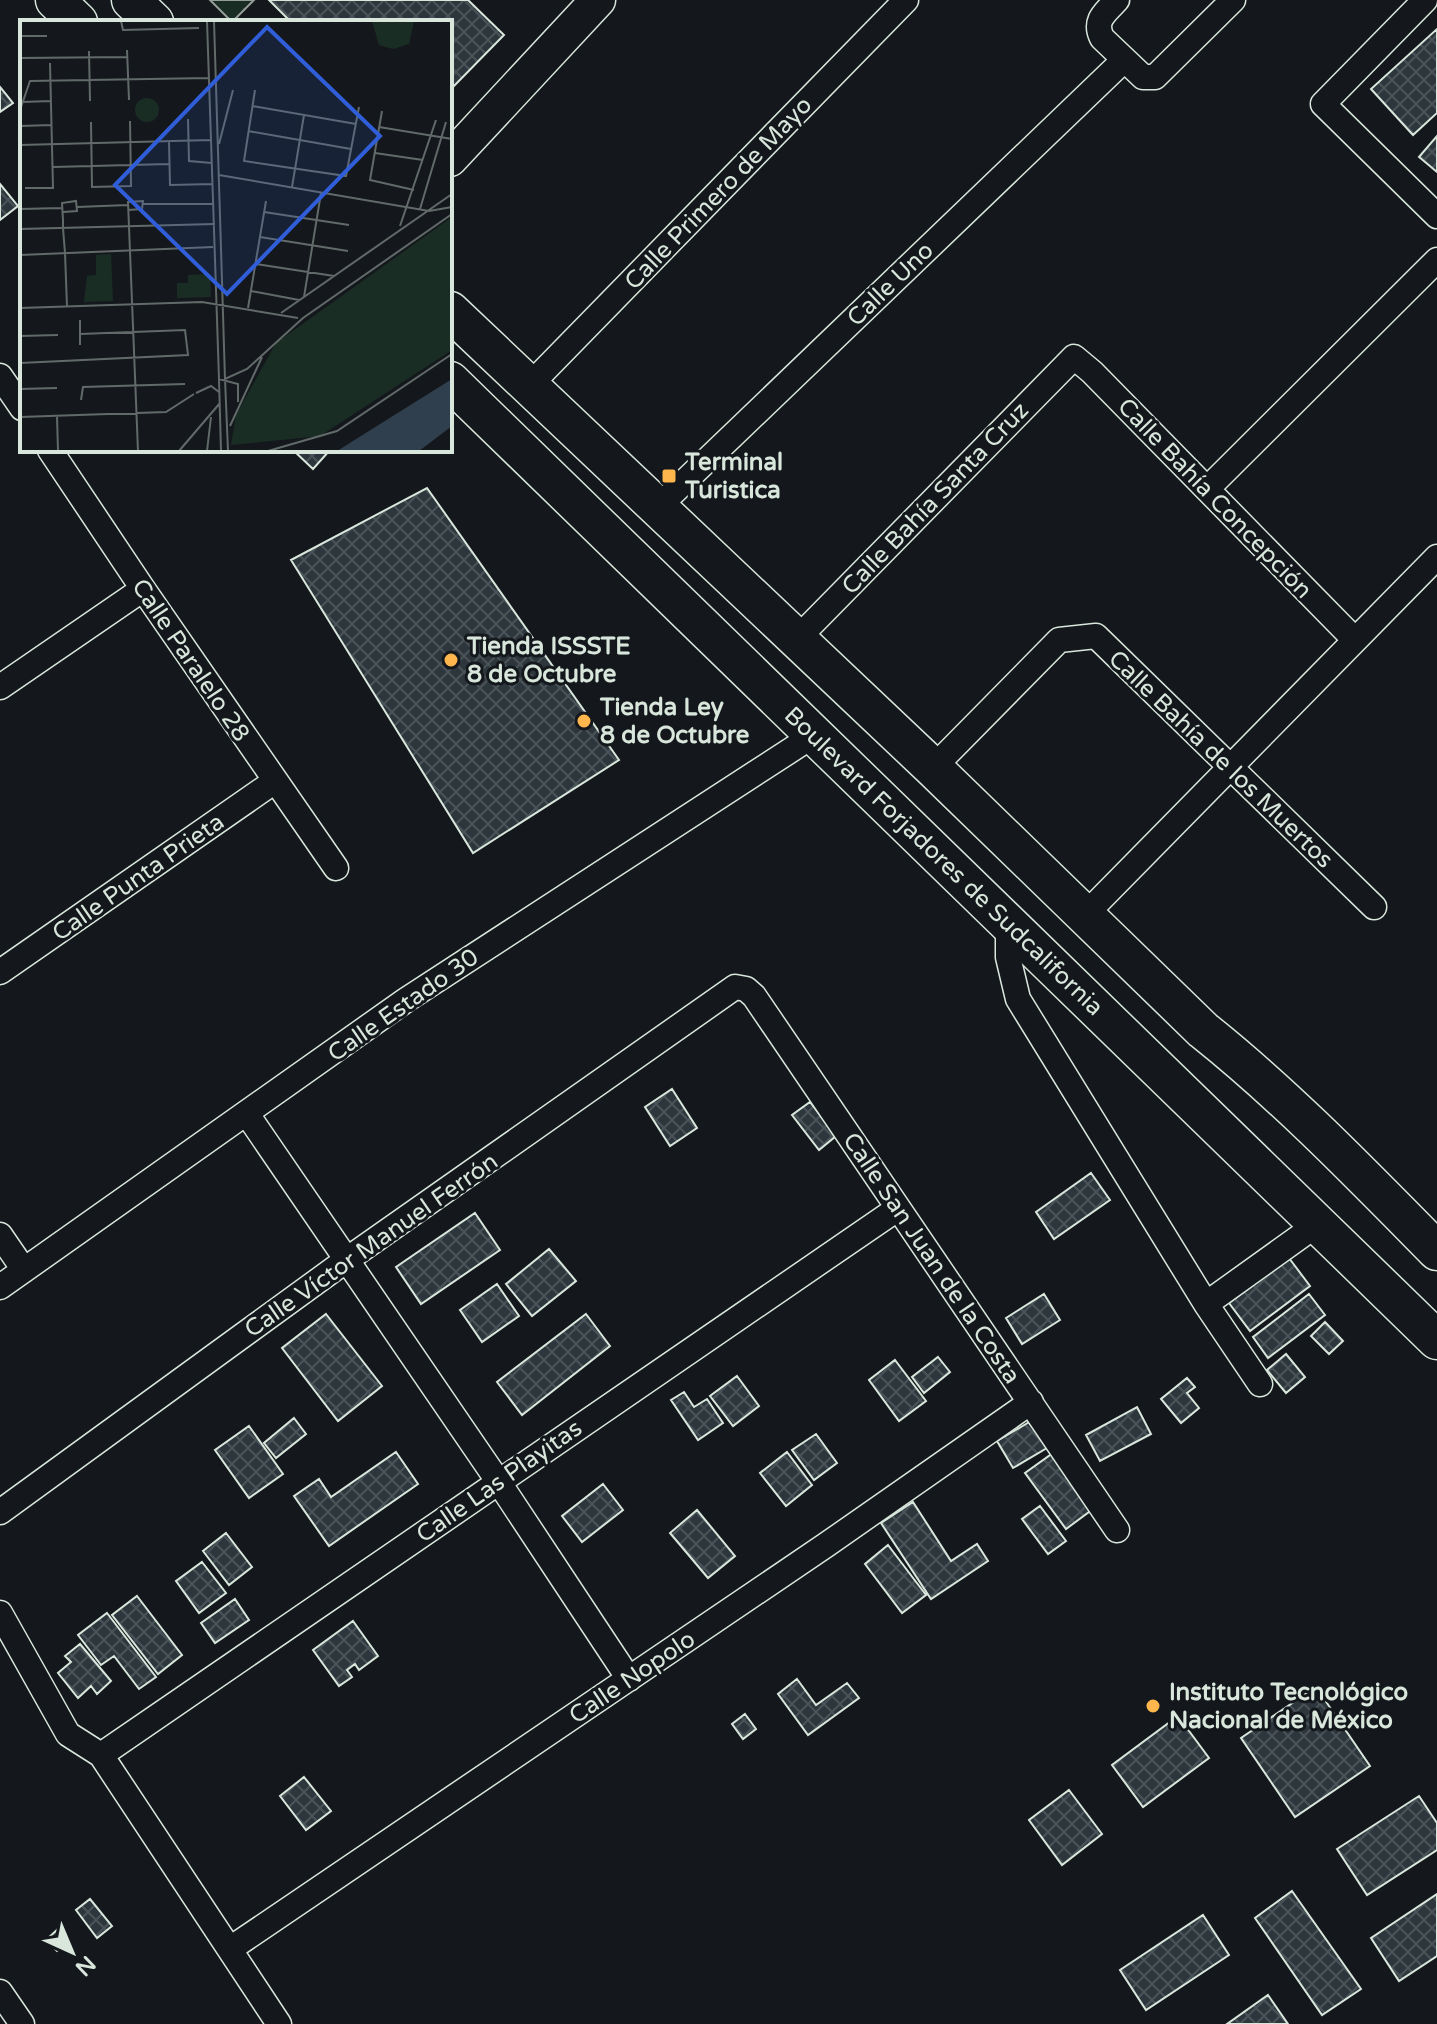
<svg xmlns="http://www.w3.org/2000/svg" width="1437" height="2024" viewBox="0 0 1437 2024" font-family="'Varela Round',sans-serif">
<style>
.park{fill:url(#park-tufts);stroke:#939e99;stroke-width:2}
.building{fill:url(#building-cross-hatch);stroke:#d8e6dc;stroke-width:2}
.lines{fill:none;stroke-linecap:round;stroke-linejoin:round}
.street-casing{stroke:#d8e6dc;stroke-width:27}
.secondary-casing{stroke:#d8e6dc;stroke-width:37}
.primary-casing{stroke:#d8e6dc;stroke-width:41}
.street{stroke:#14181c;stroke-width:24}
.secondary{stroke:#14181c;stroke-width:34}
.primary{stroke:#14181c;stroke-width:38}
.poi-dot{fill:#ffb74d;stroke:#14181c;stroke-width:3}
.labels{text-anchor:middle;stroke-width:6;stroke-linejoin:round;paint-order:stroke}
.street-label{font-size:24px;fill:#d8e6dc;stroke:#14181c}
.poi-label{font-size:24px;font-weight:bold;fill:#d8e6dc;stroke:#14181c;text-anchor:start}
.inset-road{fill:none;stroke:#626a69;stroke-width:2}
.view{fill:#305dd8;fill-opacity:0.15;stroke:#305dd8;stroke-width:4}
.inset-edge{fill:none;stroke:#d8e6dc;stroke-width:4}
</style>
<defs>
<pattern id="park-tufts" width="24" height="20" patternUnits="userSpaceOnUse" patternTransform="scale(2)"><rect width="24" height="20" fill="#1a2d24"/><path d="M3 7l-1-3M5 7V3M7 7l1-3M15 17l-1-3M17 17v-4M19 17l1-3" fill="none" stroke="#3b4b43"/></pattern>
<pattern id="building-cross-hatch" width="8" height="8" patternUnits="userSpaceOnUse" patternTransform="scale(2)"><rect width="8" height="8" fill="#2c363c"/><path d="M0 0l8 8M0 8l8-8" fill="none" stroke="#4a5358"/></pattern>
</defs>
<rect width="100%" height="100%" fill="#14181c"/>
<path class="park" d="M210,0H254L232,22Z"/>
<path class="building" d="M269,0H468L504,35L450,90V22H291Z
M1437,29V113L1413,135L1371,89Z
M0,87L13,103L0,112Z
M1437,136V172L1419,157Z
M0,184L18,206L0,220Z
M293,450H330L313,469Z
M427,488L619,760L473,853L291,560Z
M672,1089L697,1128L670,1146L645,1107Z
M810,1102L836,1136L819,1150L792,1115Z
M1091,1173L1110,1200L1054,1239L1036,1212Z
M475,1213L500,1250L421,1304L396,1267Z
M549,1249L576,1281L532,1316L506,1284Z
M1289,1258L1310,1286L1250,1331L1229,1303Z
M497,1284L519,1316L482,1342L460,1310Z
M1044,1294L1060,1320L1022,1344L1006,1318Z
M1309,1294L1325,1315L1268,1358L1253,1337Z
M326,1314L382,1386L338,1421L282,1348Z
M586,1314L610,1346L522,1415L497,1382Z
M1325,1322L1343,1341L1329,1354L1311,1336Z
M1286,1354L1305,1377L1286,1393L1267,1370Z
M938,1357L950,1372L924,1393L912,1377Z
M895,1360L926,1401L899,1421L869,1380Z
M737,1376L759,1406L733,1426L710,1396Z
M1187,1378L1195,1387L1187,1393L1199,1408L1181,1423L1161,1399Z
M684,1392L694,1407L707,1399L723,1423L698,1440L671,1400Z
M1137,1407L1151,1434L1100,1461L1086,1435Z
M294,1418L306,1434L276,1458L264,1443Z
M1031,1421L1047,1448L1013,1468L997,1441Z
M249,1426L283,1474L249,1498L215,1450Z
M816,1434L837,1463L814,1480L792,1450Z
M396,1452L418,1484L329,1546L294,1496L319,1479L331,1497Z
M787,1452L812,1485L786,1506L760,1473Z
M1053,1453L1093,1509L1066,1529L1025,1473Z
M603,1484L623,1510L582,1542L562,1516Z
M913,1502L951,1561L977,1544L988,1561L931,1599L881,1523Z
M1040,1506L1066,1541L1048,1554L1022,1519Z
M697,1510L735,1556L708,1578L670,1533Z
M226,1533L252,1567L229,1585L203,1551Z
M888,1545L926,1595L902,1613L865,1564Z
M202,1562L226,1593L199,1613L176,1581Z
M137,1596L182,1655L158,1674L112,1615Z
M235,1599L249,1620L215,1643L201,1623Z
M107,1613L156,1677L139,1689L114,1656L101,1665L78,1635Z
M353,1621L378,1656L359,1670L355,1664L347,1670L352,1677L339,1686L313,1650Z
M80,1644L111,1681L97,1694L91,1686L78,1698L58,1673L71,1662L65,1656Z
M797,1679L816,1705L847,1683L859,1698L808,1735L778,1694Z
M1316,1687L1370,1766L1295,1817L1241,1738Z
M745,1714L756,1729L743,1739L732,1724Z
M1178,1716L1209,1758L1143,1807L1112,1765Z
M304,1777L331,1811L306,1830L280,1796Z
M1069,1790L1102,1834L1062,1865L1029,1820Z
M1419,1796L1437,1823V1850L1367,1895L1337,1849Z
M1292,1891L1361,1989L1322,2015L1255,1918Z
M1437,1894V1956L1399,1981L1371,1938Z
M90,1899L112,1926L97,1938L76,1910Z
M1203,1915L1229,1955L1146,2010L1120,1970Z
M58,1929L69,1941L57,1951L46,1940Z
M1268,1995L1288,2024H1227Z"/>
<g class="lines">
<g class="street-casing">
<path id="street" d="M1117,0C1106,12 1093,20 1102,38L1143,77H1155L1233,0
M1425,0L1323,104L1437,216
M0,376L22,408
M529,386L906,0
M50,450L143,589L336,868
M1207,489L1437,260
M657,508L1124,60
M796,640L1074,357L1092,372L1355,640
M0,687L143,589
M933,768L1059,640L1096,636L1374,907
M1084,916L1437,557
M1008,922V957L1018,999L1206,1304L1260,1384
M0,972L275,781
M247,1114L498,1481L629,1679
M0,1235L24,1270
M0,1287L406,1000L814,735
M1206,1304L1319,1223
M0,1512L345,1261L735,987L746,989L754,996L1117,1530
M0,1613L68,1734L101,1755L279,2024
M101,1755L897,1209
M230,1949L826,1545L1031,1402
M0,1992L22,2024"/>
</g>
<g class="secondary-casing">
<path id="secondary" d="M450,159L598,0"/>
</g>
<g class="primary-casing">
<path id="primary" d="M55,0L78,22
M131,0L154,22
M450,311L933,768L1203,1030C1287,1097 1362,1175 1437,1251
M450,381L1437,1340"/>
</g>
<use href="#street" class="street"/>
<use href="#secondary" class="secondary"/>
<use href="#primary" class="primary"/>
</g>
<g class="poi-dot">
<rect x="661" y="468" width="16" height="16" rx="4"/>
<circle cx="451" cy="660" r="8"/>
<circle cx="584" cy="721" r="8"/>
<circle cx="1153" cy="1706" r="8"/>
</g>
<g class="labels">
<g class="street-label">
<text transform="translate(718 193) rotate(-46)" y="8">Calle Primero de Mayo</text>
<text transform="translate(890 284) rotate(-44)" y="8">Calle Uno</text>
<text transform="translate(935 498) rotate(-46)" y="8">Calle Bahía Santa Cruz</text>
<text transform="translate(1215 498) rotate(46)" y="8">Calle Bahía Concepción</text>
<text transform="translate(191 660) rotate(56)" y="8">Calle Paralelo 28</text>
<text transform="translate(1221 759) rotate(44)" y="8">Calle Bahía de los Muertos</text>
<text transform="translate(944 861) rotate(44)" y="8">Boulevard Forjadores de Sudcalifornia</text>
<text transform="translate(138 877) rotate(-35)" y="8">Calle Punta Prieta</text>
<text transform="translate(403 1005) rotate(-35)" y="8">Calle Estado 30</text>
<text transform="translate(371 1245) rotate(-35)" y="8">Calle Víctor Manuel Ferrón</text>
<text transform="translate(932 1258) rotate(56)" y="8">Calle San Juan de la Costa</text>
<text transform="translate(499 1481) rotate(-35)" y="8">Calle Las Playitas</text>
<text transform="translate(632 1677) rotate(-34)" y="8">Calle Nopolo</text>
</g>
<g class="poi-label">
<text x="685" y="470">Terminal<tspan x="685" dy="28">Turistica</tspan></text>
<text x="467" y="654">Tienda ISSSTE<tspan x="467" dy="28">8 de Octubre</tspan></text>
<text x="600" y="715">Tienda Ley<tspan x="600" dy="28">8 de Octubre</tspan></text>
<text x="1169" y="1700">Instituto Tecnológico<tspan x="1169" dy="28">Nacional de México</tspan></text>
</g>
</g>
<g transform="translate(20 20)">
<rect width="432" height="432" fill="#14181c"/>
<path d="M352,1H394L389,24L373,29L359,25ZM432,197V330L300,416L211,425L216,395L256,323Z" fill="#1a2d24"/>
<path d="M115 90a12 12 0 1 1 24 0a12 12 0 1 1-24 0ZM91,234L93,281L64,282L67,256L76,255V235ZM190,254L191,277L157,278V263H168V255Z" fill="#1a2d24"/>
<path d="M432,359V406L399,431H317Z" fill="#2f3f4d"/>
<path class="inset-road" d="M101,1L103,10L179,8M187,1L199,359M194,1L205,359L227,349L283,298L432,194M0,16H27M107,30L109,80M69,31L70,81M0,38L108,37M235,70L224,141L326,156L339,87M2,82L31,81M232,86L336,104M0,90L10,61L189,58M362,91L350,160L394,170M168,99L169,141L192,143M71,102L72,167L111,166L110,101M0,106L32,105M359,107L432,119M228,111L331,129M149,122L150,165L193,164M199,124L213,70M0,125L191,120M355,133L403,140M33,147L149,144M199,155L409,191L432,187M272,167L284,95M5,168H33L30,43M123,184H193M57,187L108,185M0,189L42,188M400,189L426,102M108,190L122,189L123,181L108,182L118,431M43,192L57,191L56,181L42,183L43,200V208L45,233L47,286M244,192L329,205M380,206L416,100M0,209L195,204M240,217L328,231M0,235L193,227M236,244L314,256M231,271L279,280M284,277L301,173M0,288L182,282L278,298M228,288L246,181M261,293L432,174M60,300V325M0,316L38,315M0,343L168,335L165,310L60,314M205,359L208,431M0,369L37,368M176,373L191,366L199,372M61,380L63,367L165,364M37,396L38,431M0,397L146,392L174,374M210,406L242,337M159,431L200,383M187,431L191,397M201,431L199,359L218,364V382M248,431L317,411L432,334"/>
<path class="view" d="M247,7L360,116L207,274L95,165Z"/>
<rect width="432" height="432" class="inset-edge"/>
</g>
<g transform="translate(72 1952) rotate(136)" stroke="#14181c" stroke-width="6" paint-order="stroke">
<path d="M0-6L14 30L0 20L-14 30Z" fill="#d8e6dc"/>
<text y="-12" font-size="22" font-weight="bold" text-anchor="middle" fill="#d8e6dc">N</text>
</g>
</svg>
